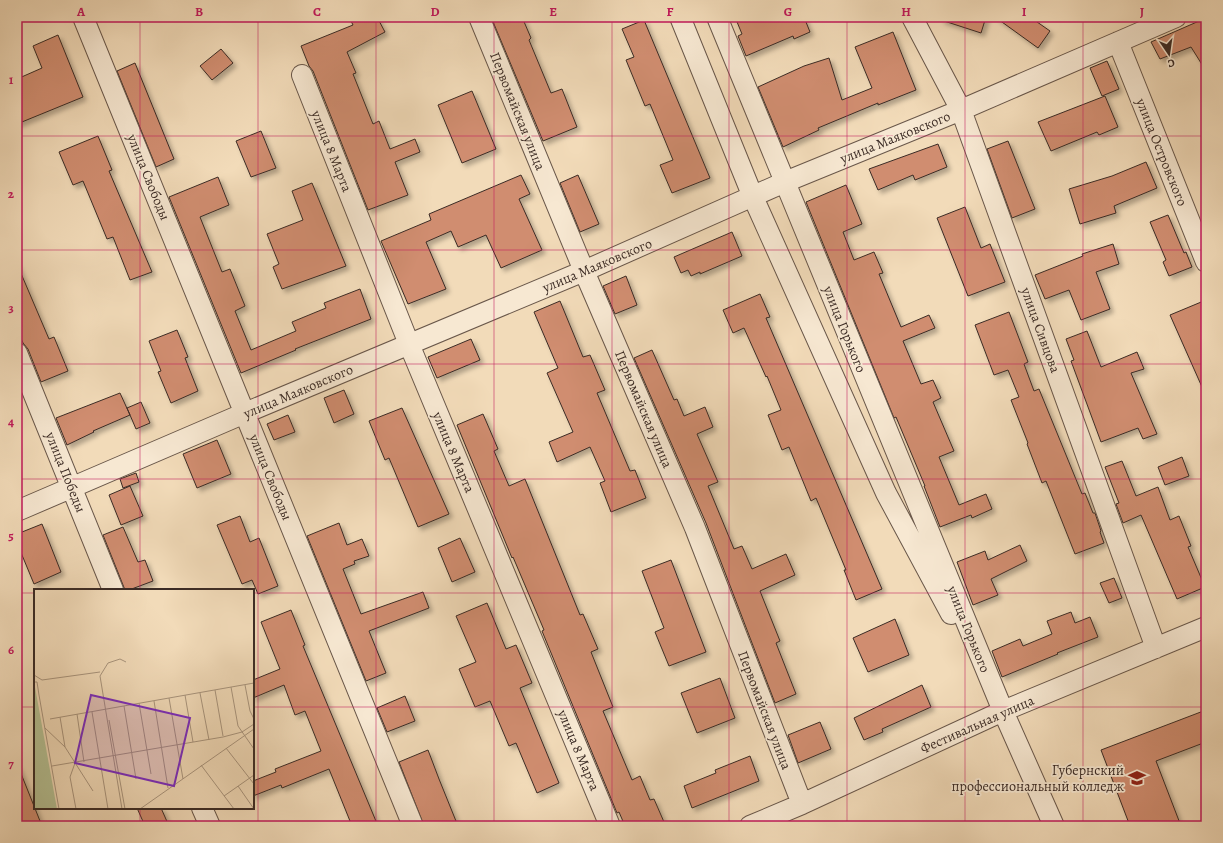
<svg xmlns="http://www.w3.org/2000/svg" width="1223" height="843" viewBox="0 0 1223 843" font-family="Alegreya,serif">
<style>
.building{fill:#d08d6f;stroke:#3b2b25;filter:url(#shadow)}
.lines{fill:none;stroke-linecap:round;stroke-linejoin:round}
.minor-casing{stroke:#69574a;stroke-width:22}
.minor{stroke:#f7e8d2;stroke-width:20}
.grid{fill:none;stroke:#c2185b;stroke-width:1;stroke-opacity:0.55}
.labels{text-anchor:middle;stroke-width:3.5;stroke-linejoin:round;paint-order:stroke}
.street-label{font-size:14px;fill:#3b2b25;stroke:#f7e8d2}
.poi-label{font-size:14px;fill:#3b2b25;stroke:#f7e8d2;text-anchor:end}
.inset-road{fill:none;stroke:#a9957e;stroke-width:1}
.view{fill:#7b2cbf;fill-opacity:0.15;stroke:#7b2cbf;stroke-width:2}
.inset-edge{fill:none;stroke:#3b2b25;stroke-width:2}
.neatline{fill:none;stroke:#c2185b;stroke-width:1.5}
.grid-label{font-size:13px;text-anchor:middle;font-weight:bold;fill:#c2185b}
</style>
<defs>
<filter id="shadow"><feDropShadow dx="3.5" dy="3.5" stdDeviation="2" flood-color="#0004"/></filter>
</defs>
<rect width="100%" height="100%" fill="#f2dbb9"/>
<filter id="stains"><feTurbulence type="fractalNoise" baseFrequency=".005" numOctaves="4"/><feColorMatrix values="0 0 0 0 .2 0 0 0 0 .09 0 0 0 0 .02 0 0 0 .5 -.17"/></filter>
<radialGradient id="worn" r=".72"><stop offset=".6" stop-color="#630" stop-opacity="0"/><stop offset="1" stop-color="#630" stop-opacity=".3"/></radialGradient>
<path class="building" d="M349,17H377L385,32L347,52L356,73L353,74L373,124L379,121L390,149L415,139L420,152L395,162L408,195L368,210L313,71L309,66L301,46L353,25Z
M491,17H522L531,38L529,40L551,93L562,89L577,127L543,141Z
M735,17H804L810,32L794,39L793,36L746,56L738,36L742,34Z
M942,17H986L981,33L941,20Z
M995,17H1030L1050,31L1038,48Z
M1206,18V71L1191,47L1160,59L1151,42Z
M644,20L710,178L672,193L660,165L673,160L650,104L645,106L626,60L634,57L622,29Z
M893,32L916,90L878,105V103L818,128L819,130L783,147L758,87L804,66L829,58L842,100L872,88L855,47Z
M58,35L83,97L17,124V79L42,68L33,46Z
M221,49L233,63L212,80L200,66Z
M1107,61L1119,89L1102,96L1090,68Z
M135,63L174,159L156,167L117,71Z
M472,91L496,149L462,163L438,105Z
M1105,96L1118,127L1099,135L1097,132L1051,151L1038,122Z
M261,131L276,168L251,177L236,141Z
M98,136L112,170L109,171L152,272L130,280L113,237L107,239L83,181L73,185L59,152Z
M1008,141L1035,209L1012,218L987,149Z
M938,144L947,167L915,180L913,175L878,190L869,169Z
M1146,162L1157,188L1114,206L1116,213L1080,224L1069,189L1112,176Z
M521,175L530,194L519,199L542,250L501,268L486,235L458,247L451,231L426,242L446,289L408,304L381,241L431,220L429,214Z
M578,175L599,224L580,232L560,183Z
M218,177L229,205L200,217L222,272L230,269L245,306L235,311L251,350L296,331L292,322L326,308L324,303L360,289L371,319L295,349L296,350L241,373L169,197Z
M312,183L346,266L282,289L273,267L279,264L267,234L303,220L292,191Z
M846,185L862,224L843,232L854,260L874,252L883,273L879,274L901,327L929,315L935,328L903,341L921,384L933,380L941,398L933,402L954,451L939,457L959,505L986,494L992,509L972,518L971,515L940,527L924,486H925L896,417L894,418L806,202Z
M965,207L981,248L990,244L1005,282L968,296L937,218Z
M1168,215L1184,253L1186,252L1192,267L1169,276L1163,262L1166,260L1150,222Z
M732,232L742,256L700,274V272L691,276L688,270L681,273L674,257Z
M1113,244L1119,264L1096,272L1110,309L1081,320L1069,290L1045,299L1035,275L1083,256L1082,254Z
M17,264L49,339L54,337L68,371L41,382L28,349L23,343L17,329Z
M626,276L637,305L615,314L603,286Z
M760,294L770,317L766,318L882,589L856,600L844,570H846L816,498L811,501L789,447L782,450L768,415L781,410L767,376L766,377L744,328L733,333L723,310Z
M1206,300V396L1170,315Z
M560,301L583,357L590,355L605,390L597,393L630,471L635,470L646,498L611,512L600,483L605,481L590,447L557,462L549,442L573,432L547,373L558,368L534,312Z
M1009,312L1028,362L1024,364L1034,391L1039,389L1082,494L1085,493L1093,513H1095L1101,531L1100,532L1104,543L1075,554L1046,481L1042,483L1027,444L1028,443L1011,400L1019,397L1008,370L994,375L975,325Z
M177,330L188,357L185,358L198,391L171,403L158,372L161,371L149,341Z
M1087,331L1101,367L1137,352L1144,369L1131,373L1157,434L1143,439L1138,428L1101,442L1071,361L1074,360L1066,339Z
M471,339L480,360L437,378L428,357Z
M652,350L674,400L677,399L684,416L705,407L713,427L697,434L718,482L708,486L734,549L742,546L752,569L786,554L795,575L760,591L780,641L776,643L796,694L775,703L706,523L634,358Z
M344,390L354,414L334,423L324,398Z
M120,393L130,415L93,431L94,432L67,445L56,418Z
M141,402L150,423L136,429L127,408Z
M402,408L449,514L418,527L389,458L385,460L369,421Z
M483,414L498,449L494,451L509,486L525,479L580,615L583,614L598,649L591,652L613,707L603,711L632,780L640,776L650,800L654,799L664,822L655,826H625L619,812L617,813L542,631L544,630L513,557L512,558L457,425Z
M288,415L295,432L274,440L267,424Z
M217,440L231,474L197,488L183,454Z
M1182,457L1189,476L1165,485L1158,467Z
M1122,461L1136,496L1158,487L1170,520L1179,516L1191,546L1188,547L1205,587L1177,599L1141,515L1123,523L1116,504L1119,503L1105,467Z
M136,473L139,482L123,488L120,479Z
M130,486L143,516L121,525L109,495Z
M240,516L250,542L259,538L278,586L258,594L252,580L242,584L217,525Z
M339,523L347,545L362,539L369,556L354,561L355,564L343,569L361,614L423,592L429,608L369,631L386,673L366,681L307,536Z
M42,524L61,572L34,584L17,543V534Z
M123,527L138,562L145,560L153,581L129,590H125L103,535Z
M460,538L475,572L452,582L438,548Z
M1020,545L1027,561L991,579L998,595L973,605L957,562L985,551L988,560Z
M671,560L706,652L669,666L655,632L664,628L642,571Z
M1114,578L1122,598L1109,603L1100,583Z
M487,603L506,649L516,645L532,683L520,688L559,783L537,793L516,743L509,746L490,701L475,707L459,669L476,662L456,616Z
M291,610L305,645L303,646L378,826H352L329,769L282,788L281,785L253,796V781L276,772L275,769L321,751L305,711L295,715L284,685L253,698V680L280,669L261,622Z
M1071,612L1075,623L1090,617L1098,637L1057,653L1058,654L1002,677L992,651L1020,639L1023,646L1052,634L1047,621Z
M895,619L909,655L868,672L853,638Z
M720,678L735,718L697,733L681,693Z
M922,685L931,707L882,729L883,732L864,740L854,718Z
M405,696L415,721L387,732L377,708Z
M1206,710V742L1156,761L1181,826H1130L1101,750Z
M820,722L831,749L798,763L788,735Z
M428,750L439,779L458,826H424L399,762Z
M750,756L759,781L692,808L684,786L716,773L715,770Z
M17,766H18L42,826H17Z
M137,808H161L169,826H145Z"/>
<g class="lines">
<g class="minor-casing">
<path id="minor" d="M83,17L413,826
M479,17L584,271L695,528L802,804
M680,17L753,197L886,493L951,614
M717,17L1003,711L1054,826
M912,17L961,110L1156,648
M1118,42L1206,262
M302,75L409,344L610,826
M17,353L113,590
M17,511L245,413L584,271L785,182L961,110L1176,17
M202,808L210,826
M750,826L802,804L1003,711L1206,627"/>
</g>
<use href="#minor" class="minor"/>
</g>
<path class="grid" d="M140,17V590M258,17V826M376,17V826M494,17V826M612,17V826M729,17V826M847,17V826M965,17V826M1083,17V826M17,136H1206M17,250H1206M17,364H1206M17,479H1206M17,593H35M253,593H1206M17,707H35M253,707H1206M140,808V826"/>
<defs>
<g id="university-bare" transform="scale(1.38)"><path d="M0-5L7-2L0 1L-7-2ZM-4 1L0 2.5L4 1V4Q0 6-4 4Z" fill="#8f2418" stroke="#f7e8d2" stroke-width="2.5" paint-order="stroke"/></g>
</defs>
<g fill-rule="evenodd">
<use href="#university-bare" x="1137" y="778"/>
</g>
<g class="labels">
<g class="street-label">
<text transform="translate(518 111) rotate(68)" y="5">Первомайская улица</text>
<text transform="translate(895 137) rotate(-22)" y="5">улица Маяковского</text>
<text transform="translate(332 151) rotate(68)" y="5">улица 8 Марта</text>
<text transform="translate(1162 152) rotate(68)" y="5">улица Островского</text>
<text transform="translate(149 177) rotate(68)" y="5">улица Свободы</text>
<text transform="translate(597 265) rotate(-23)" y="5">улица Маяковского</text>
<text transform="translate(845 329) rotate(68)" y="5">улица Горького</text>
<text transform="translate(1041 330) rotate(70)" y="5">улица Сивцова</text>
<text transform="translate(298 391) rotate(-23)" y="5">улица Маяковского</text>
<text transform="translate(644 409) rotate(67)" y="5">Первомайская улица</text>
<text transform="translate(454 452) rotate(67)" y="5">улица 8 Марта</text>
<text transform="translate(66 472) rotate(68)" y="5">улица Победы</text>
<text transform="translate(271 477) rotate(68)" y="5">улица Свободы</text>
<text transform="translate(969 629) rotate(68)" y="5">улица Горького</text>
<text transform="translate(765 710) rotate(69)" y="5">Первомайская улица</text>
<text transform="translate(977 724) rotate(-24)" y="5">Фестивальная улица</text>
<text transform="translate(579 750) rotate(67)" y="5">улица 8 Марта</text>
</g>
<g class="poi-label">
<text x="1124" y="775">Губернский<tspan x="1124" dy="16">профессиональный колледж</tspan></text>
</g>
</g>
<g transform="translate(34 589)">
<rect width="220" height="220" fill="#f2dbb9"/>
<path d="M0,98H1L23,220H0Z" fill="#b5c194"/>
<path class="inset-road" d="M0,86L8,91L66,83M0,93H3L5,106L25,220M211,96L216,122L220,130M197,98L204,137L220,160M181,101L189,147M166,104L175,151M151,106L159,153M135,109L149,190M120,112L134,199M105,114L117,185M90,117L102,190M58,123L74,220M43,125L50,173M26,128L31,158M16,130L220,94M75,131L91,220M11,139L31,158L59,202M192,159L220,195M41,174L36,188L42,220M167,176L200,220M18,177L189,148L208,143L220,135M204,197L220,220M190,207L220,186M88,220L66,87L74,74L86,70L92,73M106,220L220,140"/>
<path class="view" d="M57,106L156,129L140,197L41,174Z"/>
<rect width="220" height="220" class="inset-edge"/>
</g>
<rect width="1223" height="843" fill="none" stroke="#f2dbb9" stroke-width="44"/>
<g transform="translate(1169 54) rotate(167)" stroke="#f7e8d2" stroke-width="3" paint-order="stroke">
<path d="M0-3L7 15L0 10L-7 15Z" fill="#3b2b25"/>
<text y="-6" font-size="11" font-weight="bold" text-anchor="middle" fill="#3b2b25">С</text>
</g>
<rect x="22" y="22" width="1179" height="799" class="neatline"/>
<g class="grid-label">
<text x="81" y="16">A</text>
<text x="199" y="16">B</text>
<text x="317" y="16">C</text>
<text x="435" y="16">D</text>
<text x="553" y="16">E</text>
<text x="670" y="16">F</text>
<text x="788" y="16">G</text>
<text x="906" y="16">H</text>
<text x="1024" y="16">I</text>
<text x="1142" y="16">J</text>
<text x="11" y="84">1</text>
<text x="11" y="198">2</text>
<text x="11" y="312">3</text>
<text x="11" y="426">4</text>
<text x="11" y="540">5</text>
<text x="11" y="654">6</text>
<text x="11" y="768">7</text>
</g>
<rect width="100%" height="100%" filter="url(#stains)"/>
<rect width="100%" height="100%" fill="url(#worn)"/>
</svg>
